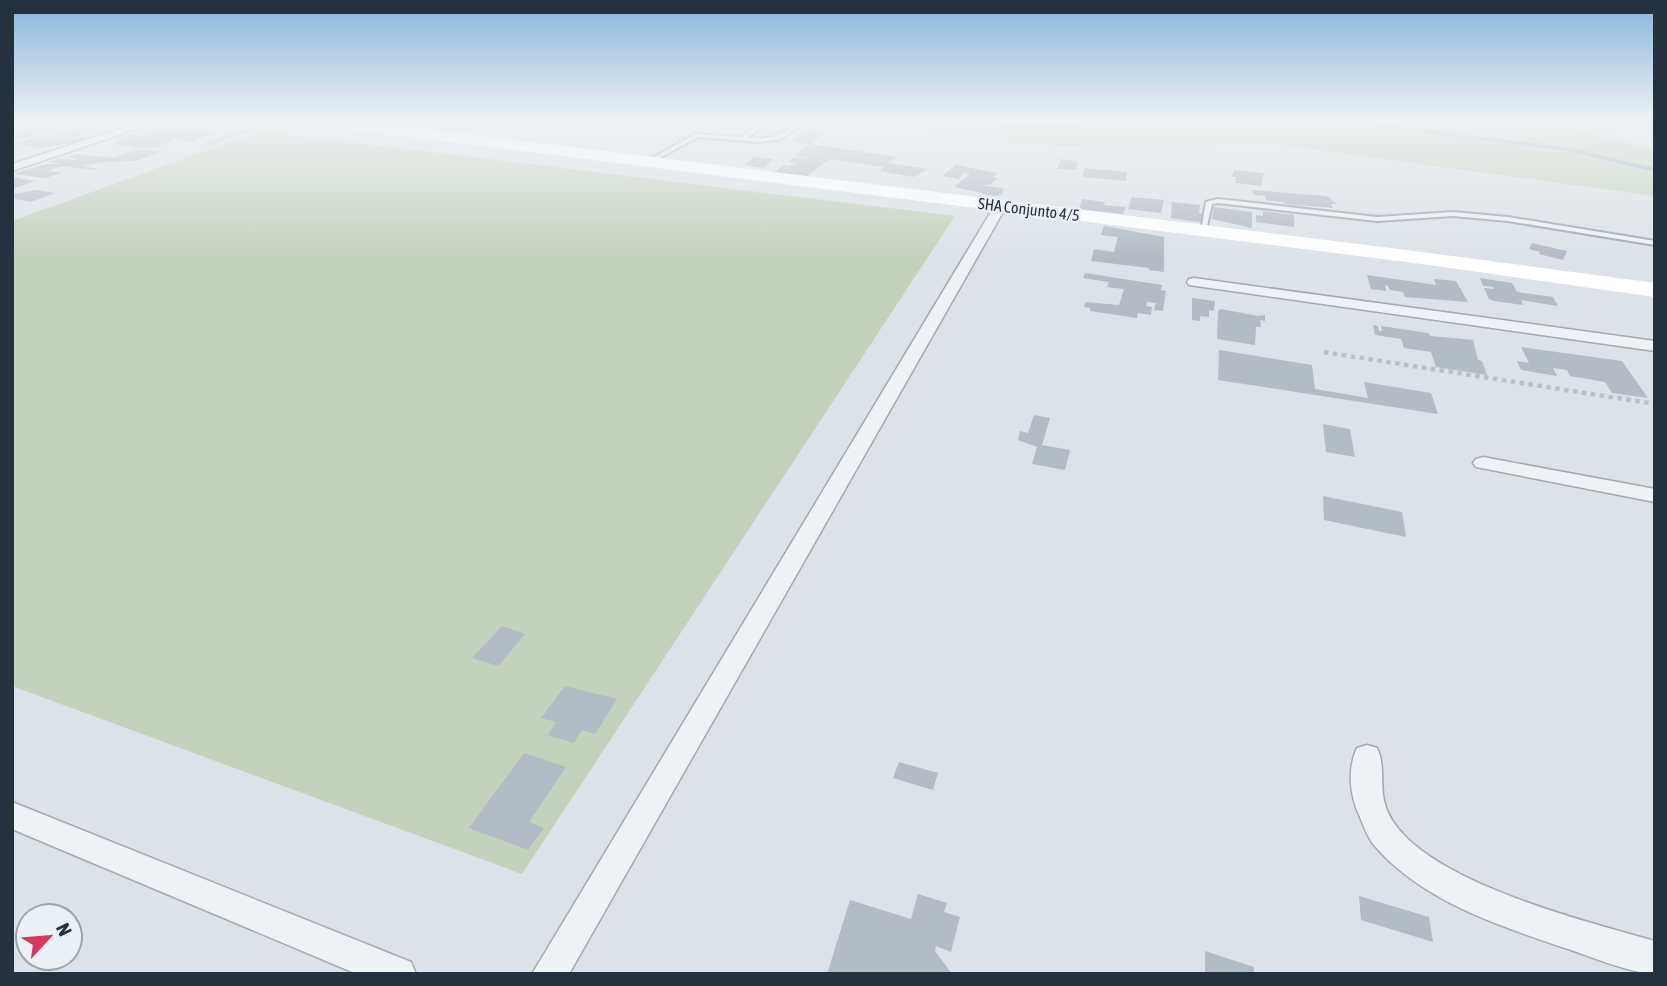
<svg xmlns="http://www.w3.org/2000/svg" width="1667" height="986" viewBox="0 0 1667 986" font-family="'Asap Condensed',sans-serif">
<style>
.green{fill:#c4d1bd}
.lines{fill:none;stroke-linecap:round;stroke-linejoin:round}
.stream{stroke:#95b3c9;stroke-width:3.5}
.building{fill:#b3bbc4}
.lane-casing{stroke:#a1a9b1;stroke-width:4}
.street-casing{stroke:#a1a9b1;stroke-width:3}
.path{stroke:#bac0c5;stroke-width:4.5;stroke-dasharray:4.5 4.5;stroke-linecap:butt}
.lane{fill:#eff2f5;fill-rule:evenodd}
.street{fill:#eff2f5;fill-rule:evenodd}
.secondary{fill:#fff;fill-rule:evenodd}
.labels{text-anchor:middle;stroke-width:5;stroke-linejoin:round;paint-order:stroke}
.far-street-label{font-size:16px;fill:#25313e;stroke:#ebf0f5}
</style>
<rect width="100%" height="100%" fill="#dce2e7"/>
<path class="green" d="M386,121H484L459,132Z
M859,121H1540L1655,149V196L1274,144L1058,146Z
M260,131L955,216L522,874L12,686V221Z"/>
<g class="lines">
<path class="stream" d="M915,121L927,125L1074,126L1146,121
M1345,121L1566,149L1655,170"/>
</g>
<path class="building" d="M45,121L63,126L25,133L36,135L25,138L12,137L28,130L17,128Z
M86,121H94L88,124L103,125L90,129L70,127Z
M1581,121H1600L1601,124L1609,125L1607,121H1610L1622,128L1613,127L1616,131L1602,130Z
M202,124L217,126L200,132L218,133L199,137H202L193,142L175,138L160,146L145,148L113,144L121,141L115,140L129,135L140,136L164,128L183,130Z
M251,126L261,127L212,145L203,144Z
M806,129L827,131L811,144L897,157L888,163L928,169L914,177L879,171L884,167L830,159L806,177L773,173L784,165L791,166L795,163L788,162L793,158L810,159L795,156L810,144L791,142Z
M72,130L90,132L69,139L51,136Z
M40,136L68,140L80,137L93,139L41,148L15,144Z
M140,149L161,152L136,161L102,162L83,166L99,169L94,170L63,166L54,168L48,171L61,173L46,178L13,174L46,164H60L49,162L59,159L75,160L78,159L66,157L77,154L111,158Z
M754,157L763,158L774,159L763,168L744,165Z
M1061,159L1078,161L1076,170L1057,169Z
M956,165L997,173L993,177L998,178L990,185H983L1004,189L1002,195L994,196L954,187L970,174L964,172L959,179L942,176Z
M1085,168L1127,172L1126,181L1082,177Z
M1234,170L1264,173L1261,186L1235,183L1236,177H1232Z
M16,177L18,178L35,181L12,189V178Z
M36,190L55,193L31,202L15,199L14,194Z
M1252,190L1327,196L1337,204H1331L1333,208L1285,204L1284,202L1266,200L1265,196L1253,195Z
M1132,197L1164,200L1161,213L1128,209Z
M1082,199L1105,202L1104,205L1126,207L1123,214L1079,209Z
M1172,202L1200,205L1199,213L1206,214L1205,223L1171,218Z
M1213,207L1252,212V228L1212,219Z
M1263,211L1294,215V227L1256,222V215L1263,216Z
M1104,226L1164,237V272L1149,270V268L1091,261L1094,249L1114,252L1118,237L1101,235Z
M1532,243L1567,251L1563,260L1539,254L1540,252L1529,249Z
M1085,273L1162,285L1161,290L1166,291L1163,311L1154,310L1156,303L1147,302L1146,306L1152,307L1151,315L1138,313L1137,318L1090,311V308L1084,307L1086,302L1119,305L1124,289L1107,287L1109,282L1083,278Z
M1367,275L1436,285L1434,279L1456,281L1468,302L1405,297L1403,292L1390,290L1388,286L1385,285L1386,291L1371,289Z
M1480,278L1512,283L1517,292L1553,297L1558,306L1521,300L1523,305L1494,301L1489,299L1484,288L1494,289L1493,287L1483,286Z
M1192,298L1215,301L1214,311L1209,310V317L1200,316V321L1192,320Z
M1221,309L1258,316L1265,315V321L1260,320L1261,327H1256L1255,345L1217,339L1218,311Z
M1373,325L1378,326L1379,331H1382L1381,326L1428,333L1431,336L1473,340L1478,360L1482,361L1487,375L1436,367L1431,352L1404,348L1401,339L1375,335Z
M1521,347L1622,361L1648,398L1612,393L1605,382L1570,376L1567,370L1553,368L1557,376L1521,370L1517,361L1529,363Z
M1219,350L1312,365L1315,389L1368,398L1364,382L1431,393L1438,414L1218,380Z
M1034,415L1050,418L1042,445L1070,450L1065,470L1032,464L1037,447L1018,440L1020,431L1028,433Z
M1323,424L1350,429L1355,457L1326,452Z
M1323,496L1402,512L1406,537L1324,520Z
M502,626L525,634L498,666L472,658Z
M565,686L617,699L595,734L582,730L574,743L548,735L556,722L541,718Z
M524,753L566,767L529,822L544,828L528,850L469,828Z
M899,762L938,773L933,790L893,778Z
M918,894L947,903L944,912L960,917L951,952L936,946L935,951L952,974H827L850,900L911,919Z
M1359,896L1429,917L1433,942L1361,920Z
M1205,951L1254,967V974H1205Z"/>
<g class="lines">
<g class="lane-casing">
<path id="lane" d="M762,121H768L748,138C773,140 780,135 800,121L805,122L781,139L757,142L698,137L650,163L645,162L695,134L742,137Z
M1218,199L1377,217L1453,212L1508,217L1655,241V245L1508,221L1453,216L1377,221L1218,203L1212,204L1206,230L1201,231L1206,202Z"/>
</g>
<g class="street-casing">
<path id="street" d="M144,121H160L12,171V164Z
M1001,201L1007,205L569,974H532L995,205Z
M1194,278L1655,341V351L1189,285L1187,282L1189,279Z
M1483,457L1655,489V502L1476,467L1473,463L1476,459Z
M1367,745L1377,748C1388,771 1375,792 1392,820C1431,883 1585,921 1655,941V974C1630,973 1592,957 1568,949C1500,926 1421,901 1373,844C1367,836 1363,824 1359,815C1350,795 1347,769 1357,748Z
M12,802L411,962L416,974H357L12,829Z"/>
</g>
<path class="path" d="M1324,352L1655,404"/>
<use href="#lane" class="lane"/>
<use href="#street" class="street"/>
<path class="secondary" d="M315,121H362L1407,250L1655,283V297L1407,262L322,126Z"/>
</g>
<linearGradient id="sky" x2="0" y2="1"><stop stop-color="#87b4dc"/><stop offset="0.47" stop-color="#eff2f4"/><stop offset="1" stop-color="#eff2f4" stop-opacity="0"/></linearGradient>
<rect width="1667" height="259" fill="url(#sky)"/>
<g class="labels">
<g class="far-street-label">
<text transform="translate(1029 209) rotate(7)" y="6">SHA Conjunto 4/5</text>
</g>
</g>
<rect width="1667" height="986" fill="none" stroke="#25313e" stroke-width="28"/>
<g transform="translate(49 937) rotate(64)"><circle r="33" fill="#ebf0f5" stroke="#9ca4ac" stroke-width="2"/>
<path d="M0-5L12 26L0 18L-12 26Z" fill="#d4395f"/>
<text y="-10" font-size="19" font-weight="bold" text-anchor="middle" fill="#25313e">N</text>
</g>
</svg>
